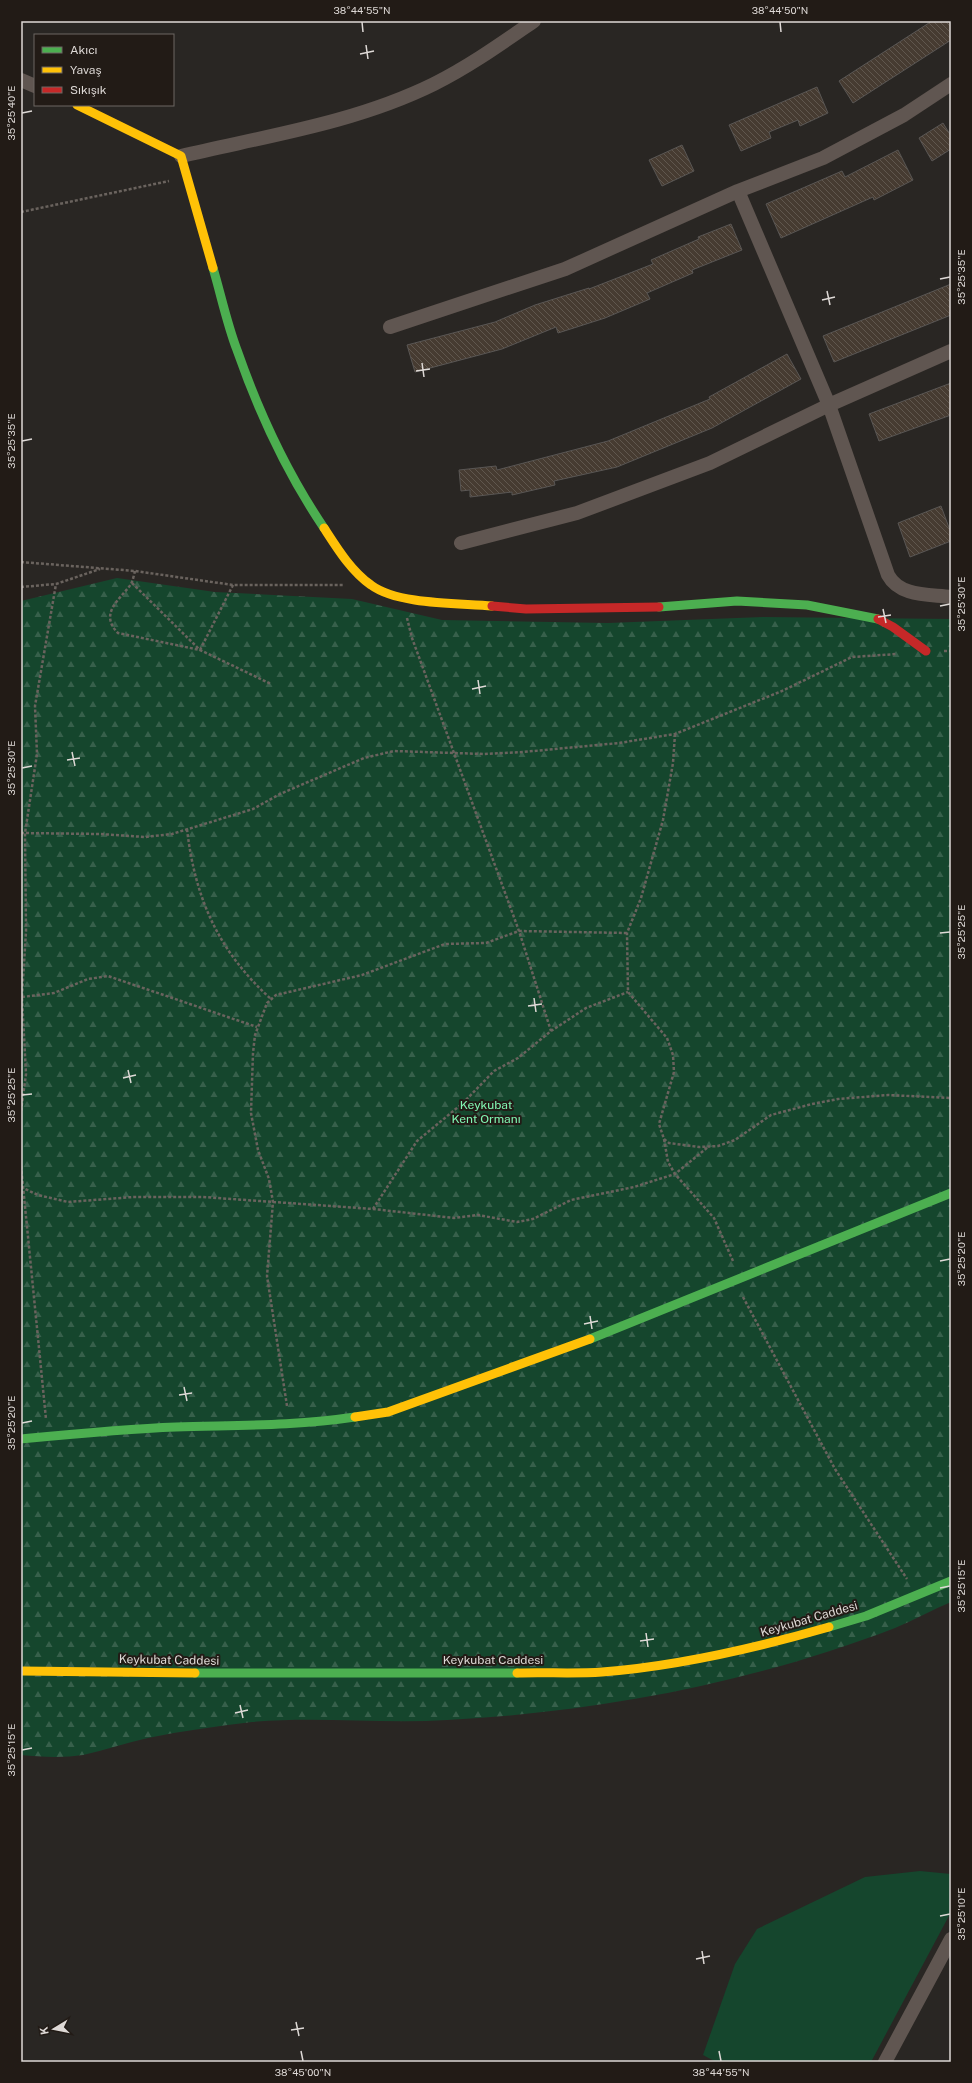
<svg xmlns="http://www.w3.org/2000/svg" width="972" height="2083" viewBox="0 0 972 2083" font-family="'Public Sans',sans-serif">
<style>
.grass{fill:#15462d}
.forest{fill:url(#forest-firs)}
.building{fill:url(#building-back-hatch);stroke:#595654}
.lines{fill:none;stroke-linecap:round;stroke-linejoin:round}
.path{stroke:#6a635e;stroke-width:2.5;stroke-dasharray:3 2;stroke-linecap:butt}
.street{stroke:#605651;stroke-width:14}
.fast{stroke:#4caf50;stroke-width:9}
.slow{stroke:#ffc107;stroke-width:9}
.jam{stroke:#c62828;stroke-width:9}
.ticks{fill:none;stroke:#ded9d6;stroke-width:1.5}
.labels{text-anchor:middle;stroke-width:4;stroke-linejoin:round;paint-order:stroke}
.park-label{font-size:12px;fill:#81f7b3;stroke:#221b16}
.street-label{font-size:12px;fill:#ded9d6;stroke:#221b16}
.neatline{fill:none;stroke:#ded9d6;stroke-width:1.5}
.ticks-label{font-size:10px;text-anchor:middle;fill:#ded9d6}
</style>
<defs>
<pattern id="forest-firs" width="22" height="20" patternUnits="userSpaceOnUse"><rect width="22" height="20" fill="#15462d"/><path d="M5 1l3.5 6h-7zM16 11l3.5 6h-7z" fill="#37604b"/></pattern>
<pattern id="building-back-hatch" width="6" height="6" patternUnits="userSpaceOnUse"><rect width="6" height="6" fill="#463b31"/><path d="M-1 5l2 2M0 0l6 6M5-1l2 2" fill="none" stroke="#60574e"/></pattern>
</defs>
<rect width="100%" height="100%" fill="#292623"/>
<path class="grass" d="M920,1871L951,1874V1912L871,2062H716L703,2055L735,1964L757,1929L865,1877Z"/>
<path class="forest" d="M117,578L215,592L352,599L442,620L608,623L763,617L951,619V1602C932,1610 914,1620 895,1628C752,1683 599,1712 447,1720C382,1724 317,1716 252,1722C217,1726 182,1731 148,1738C126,1743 105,1750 83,1755C64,1758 40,1757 21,1755V601Z"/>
<path class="building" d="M932,21H951V40L853,103L839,81Z
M817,87L828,113L800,126L798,120L769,132L771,138L741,151L729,125Z
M943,123L951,136V149L932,161L919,138Z
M682,145L694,171L662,186L649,160Z
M898,150L913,180L874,200L873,197L781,238L766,204L842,171L845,177Z
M731,224L742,250L692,270L693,273L647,293L650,299L605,318L558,333L556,327L502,349L415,372L407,345L495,322L535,305L589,288V289L653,264L651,260L699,239L698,237Z
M951,284V315L834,362L823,336Z
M787,354L801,379L712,428L617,467L554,481L555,485L512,495V492L470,497V490L461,491L459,470L496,466L497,470L608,441L710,399L709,397Z
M951,383V415L879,441L869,414Z
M941,506L951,533V541L910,557L898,523Z"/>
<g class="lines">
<path class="path" d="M21,212L169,181
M21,562L135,571L233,585H344
M135,571C134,575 133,580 131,584C121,599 98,613 118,633L200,650L271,684
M132,583L200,650
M21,587L56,584L100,569
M407,618L412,638L519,931L551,1031
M200,650L233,585
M944,651H951
M675,734L673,763L663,820L641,898L627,933L628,992L667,1038L673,1055L674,1072L659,1124L664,1139L669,1143L699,1147L718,1146L735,1140L771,1115L812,1104L838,1099L888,1095L951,1098
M187,829C195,898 218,951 271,999
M21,833L100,834L145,837L172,834L253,809L280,794L364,758L394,751L484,754L523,752L619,743L675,734L782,691L852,657L897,654
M22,997L54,993L88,979L108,976L257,1027
M21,1111L26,1074L22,997L26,931L25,833L37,754L35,706L56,584
M664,1139L668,1162L675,1174L714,1218L733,1261
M21,1166L46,1419
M21,1187L38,1195L68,1202L133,1197H203L373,1209L454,1218L478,1215L517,1222L533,1219L571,1200L634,1187L675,1174L708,1147
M373,1209L417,1141L463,1103L494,1071L518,1058L551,1031L586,1008L628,992
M743,1297L835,1469L907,1579
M287,1406L267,1276L273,1202L269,1179L258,1150L251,1113L253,1053L255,1035L267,1003L276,995L362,975L445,944L486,943L519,931L627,933"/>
<path class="street" d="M21,80L35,86
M181,156C266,136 355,123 434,84C470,66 502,43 534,21
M738,191L829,405L888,575C900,597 929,594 951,597
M390,327L565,269L738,191L823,158L904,115L951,84
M461,543L577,513L710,463L829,405L951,351
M885,2062L951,1939"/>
<path class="fast" d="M213,268C221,295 227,324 237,350C259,413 287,473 324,528
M659,607L737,601L807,605L878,619
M590,1339L951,1193
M21,1439C73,1434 124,1429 176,1427C236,1425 295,1426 355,1417
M829,1627L866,1616L951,1581
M195,1673H517"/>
<path class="slow" d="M77,105L181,156L213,268
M324,528C337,548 351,571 371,585C398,605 458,603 492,606
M355,1417L388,1412L590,1339
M21,1671L195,1673
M517,1673C545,1672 574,1674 602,1672C680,1666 756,1648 829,1627"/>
<path class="jam" d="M492,606L526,609L659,607
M878,619L893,627L926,651"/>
</g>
<path class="ticks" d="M362,22L363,32M780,22L781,32M366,45L368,59M360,54L374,51M22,113L32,111M940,279L950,277M827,291L830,305M822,300L835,297M422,363L424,377M416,371L430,369M22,441L32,439M940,606L950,604M883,609L886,623M878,617L891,615M478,680L480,694M472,689L486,686M72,752L75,766M67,760L80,758M22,768L32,766M940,933L950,932M534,998L536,1012M528,1006L542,1004M128,1070L131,1083M123,1078L136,1075M22,1095L32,1094M940,1261L950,1259M590,1316L592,1329M584,1324L598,1321M184,1387L187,1401M179,1395L192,1393M22,1423L32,1421M940,1588L950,1586M646,1633L648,1647M640,1641L654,1639M240,1705L243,1718M235,1713L248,1710M22,1750L32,1748M940,1916L950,1914M702,1951L704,1964M696,1959L710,1956M296,2022L299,2036M291,2030L304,2028M301,2051L303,2061M719,2051L721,2061"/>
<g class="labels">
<g class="park-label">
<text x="486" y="1109">Keykubat<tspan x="486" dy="14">Kent Ormanı</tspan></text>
</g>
<g class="street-label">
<text transform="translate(809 1619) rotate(-16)" y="4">Keykubat Caddesi</text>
<text transform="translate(169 1660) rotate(1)" y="4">Keykubat Caddesi</text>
<text x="493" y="1664">Keykubat Caddesi</text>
</g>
</g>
<rect width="972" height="2083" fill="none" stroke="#221b16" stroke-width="44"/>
<rect x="34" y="34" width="140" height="72" fill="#221b16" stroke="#6d6763"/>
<rect x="42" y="47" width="20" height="6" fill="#4caf50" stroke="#6d6763"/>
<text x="70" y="54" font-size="12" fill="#ded9d6">Akıcı</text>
<rect x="42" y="67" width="20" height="6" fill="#ffc107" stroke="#6d6763"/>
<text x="70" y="74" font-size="12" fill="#ded9d6">Yavaş</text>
<rect x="42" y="87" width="20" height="6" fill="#c62828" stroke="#6d6763"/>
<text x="70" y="94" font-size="12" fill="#ded9d6">Sıkışık</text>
<g transform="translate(54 2029) rotate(260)" stroke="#221b16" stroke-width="3" paint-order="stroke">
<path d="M0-3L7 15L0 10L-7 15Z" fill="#ded9d6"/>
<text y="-6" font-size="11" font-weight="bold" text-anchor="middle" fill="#ded9d6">K</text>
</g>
<rect x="22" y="22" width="928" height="2039" class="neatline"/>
<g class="ticks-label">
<text x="362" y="14">38°44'55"N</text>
<text x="780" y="14">38°44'50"N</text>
<text transform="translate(11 113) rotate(-90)" y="4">35°25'40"E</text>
<text transform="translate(961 277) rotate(-90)" y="4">35°25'35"E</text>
<text transform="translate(11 441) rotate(-90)" y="4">35°25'35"E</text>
<text transform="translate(961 604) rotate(-90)" y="4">35°25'30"E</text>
<text transform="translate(11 768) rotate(-90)" y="4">35°25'30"E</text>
<text transform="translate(961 932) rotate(-90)" y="4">35°25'25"E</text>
<text transform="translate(11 1095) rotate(-90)" y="4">35°25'25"E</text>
<text transform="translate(961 1259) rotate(-90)" y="4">35°25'20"E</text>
<text transform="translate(11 1423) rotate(-90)" y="4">35°25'20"E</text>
<text transform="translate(961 1586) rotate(-90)" y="4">35°25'15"E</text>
<text transform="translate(11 1750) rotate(-90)" y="4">35°25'15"E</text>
<text transform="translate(961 1914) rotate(-90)" y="4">35°25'10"E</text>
<text x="303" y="2076">38°45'00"N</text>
<text x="721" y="2076">38°44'55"N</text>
</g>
</svg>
